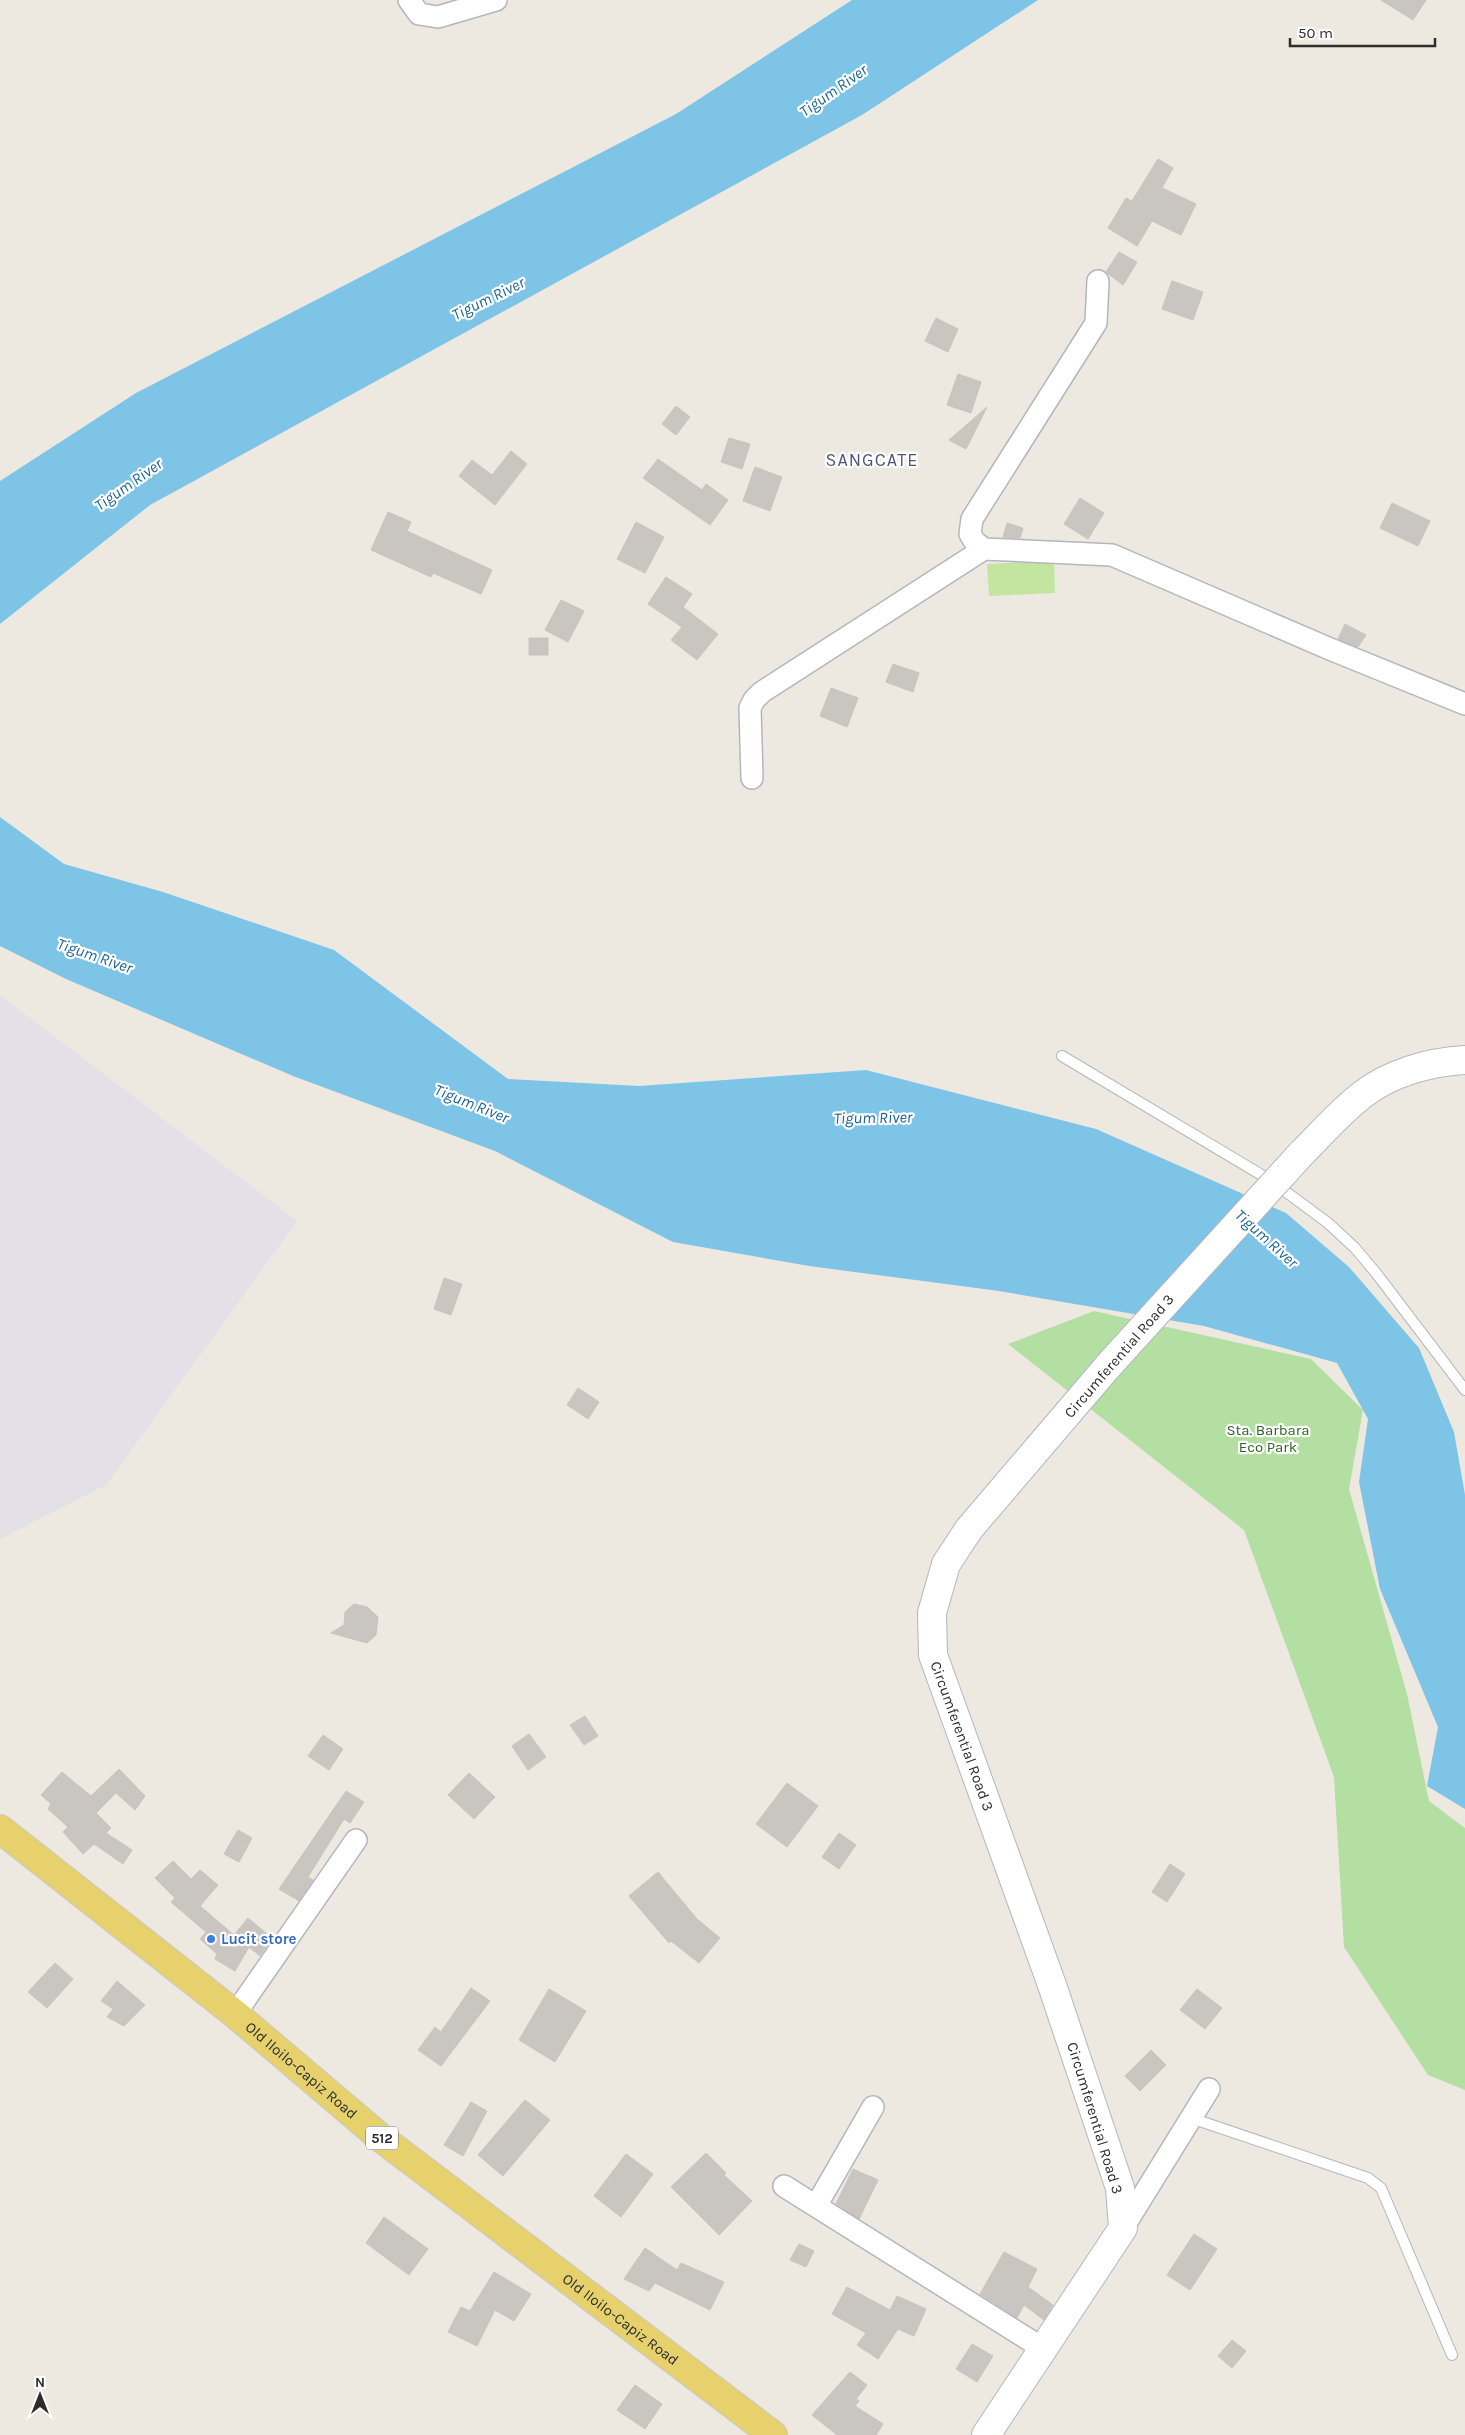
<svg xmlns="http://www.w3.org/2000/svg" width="1465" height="2435" viewBox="0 0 1465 2435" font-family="Karla,sans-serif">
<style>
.industrial{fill:#e3e0e7}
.green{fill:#b3dfa2}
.pitch{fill:#c3e59f}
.water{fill:#7dc4e6}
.building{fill:#c9c5c0;stroke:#c9c4ba}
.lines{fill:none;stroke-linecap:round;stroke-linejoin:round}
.service-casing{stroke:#b4b6bf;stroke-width:12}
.minor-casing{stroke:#b4b6bf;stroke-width:24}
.secondary-casing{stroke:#b4b6bf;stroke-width:30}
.primary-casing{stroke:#c8c8c8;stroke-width:30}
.service{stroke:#fff;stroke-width:10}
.minor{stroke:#fff;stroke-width:21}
.secondary{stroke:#fff;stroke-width:28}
.primary{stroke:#e6d16d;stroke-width:28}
.secondary-bridge-casing{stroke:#b4b6bf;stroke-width:30;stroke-linecap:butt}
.secondary-bridge{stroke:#fff;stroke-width:28}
.shop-dot{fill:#3f7fe0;stroke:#fff;stroke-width:2}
.labels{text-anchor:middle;stroke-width:4.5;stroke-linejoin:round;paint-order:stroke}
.shield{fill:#fff;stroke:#6c6c6c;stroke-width:1}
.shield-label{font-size:14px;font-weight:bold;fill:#2d2d2d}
.street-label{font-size:15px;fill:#2d2d2d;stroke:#fff}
.park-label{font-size:15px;fill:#2c6621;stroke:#fff}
.shop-label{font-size:15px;font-weight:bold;fill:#366cbe;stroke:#fff;text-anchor:start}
.water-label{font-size:16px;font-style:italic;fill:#196395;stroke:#fff}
.quarter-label{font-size:18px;letter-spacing:1px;fill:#50567b;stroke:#fff}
</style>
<rect width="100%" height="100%" fill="#ede9e1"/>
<path class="industrial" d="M0,995L297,1221L106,1485L0,1539Z"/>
<path class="green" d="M1094,1311L1311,1359L1363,1410L1349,1489L1407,1694L1429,1801L1465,1828V2090L1428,2075L1344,1947L1334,1777L1244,1530L1008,1344Z"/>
<path class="pitch" d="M1054,561L1055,593L989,596L987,564Z"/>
<path class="water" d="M852,0H1038L862,115L150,505L0,624V481L136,393L676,114Z
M0,817L64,864L163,892L334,950L508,1079L639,1086L866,1070L1096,1129L1286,1213L1349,1267L1419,1348L1454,1432L1465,1495V1809L1427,1786L1438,1727L1380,1589L1359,1482L1368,1419L1337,1363L1204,1326L999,1291L809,1266L673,1242L495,1151L293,1076L66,979L0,946Z"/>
<path class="building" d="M1381,0H1426L1413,20Z
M1158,159L1173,168L1162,188L1196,204L1181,235L1152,221L1137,246L1108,228L1126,198L1132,201Z
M1119,252L1137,262L1123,285L1106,272Z
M1172,281L1203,292L1193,320L1162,309Z
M936,318L958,329L948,352L925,341Z
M958,374L981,382L971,413L947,405Z
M676,406L690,417L676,435L662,424Z
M987,407L966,449L949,440Z
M729,438L750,444L742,469L721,462Z
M511,451L527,464L495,505L459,476L472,460L492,475Z
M658,459L702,490L706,484L728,500L710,525L643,478Z
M755,467L782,477L770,511L743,501Z
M1080,498L1104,513L1088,539L1064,524Z
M1392,503L1430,521L1418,546L1380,528Z
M388,512L411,522L407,531L492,570L481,594L433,573L431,577L371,550Z
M636,522L664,537L645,573L617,559Z
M1007,523L1023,528L1020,538L1003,537Z
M666,577L692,594L683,607L718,634L697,660L671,640L682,627L648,604Z
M561,600L584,611L568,642L545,630Z
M1345,624L1366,635L1358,647L1338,639Z
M529,638H548V655H529Z
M893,664L919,673L913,692L886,682Z
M831,688L858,698L847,727L820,716Z
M444,1278L462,1284L451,1315L434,1309Z
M578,1388L599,1402L588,1419L567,1405Z
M354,1604L367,1607L378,1617L376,1635L367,1643L331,1633L344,1625L345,1612Z
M585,1716L598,1736L584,1745L570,1725Z
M529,1734L546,1757L528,1770L512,1746Z
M323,1735L343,1749L329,1770L308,1756Z
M119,1769L145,1796L135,1810L116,1793L96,1813L111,1828L106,1833L132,1850L123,1864L94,1844L83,1854L63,1832L68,1827L48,1809L51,1804L41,1795L62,1772L91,1796Z
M469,1773L495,1797L474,1819L448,1795Z
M787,1783L818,1806L787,1847L756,1824Z
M346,1791L364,1802L350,1823L344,1819L308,1877L313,1880L299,1901L279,1889Z
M238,1830L252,1838L239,1862L224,1854Z
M839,1833L856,1845L839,1869L822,1857Z
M173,1861L191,1879L200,1870L218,1885L200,1906L234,1935L248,1918L272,1938L260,1956L249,1947L235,1971L215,1959L217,1954L200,1939L206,1932L171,1902L175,1898L155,1878Z
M1170,1864L1185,1874L1167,1902L1152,1892Z
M658,1872L697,1919L720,1938L699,1963L671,1941L669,1943L629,1896Z
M55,1963L73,1979L47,2008L28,1992Z
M117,1981L145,2005L124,2026L107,2017L113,2009L101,2001Z
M471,1988L490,2001L441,2066L418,2050L435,2027L441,2032Z
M549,1989L586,2011L555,2062L519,2040Z
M1197,1989L1222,2008L1205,2029L1180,2010Z
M1151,2050L1166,2065L1140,2091L1125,2076Z
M525,2100L550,2120L503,2176L478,2155Z
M471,2102L487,2111L463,2156L444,2145Z
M706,2153L726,2173L724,2175L752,2201L719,2235L671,2187Z
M626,2154L653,2174L621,2217L594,2196Z
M853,2169L878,2180L859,2219L836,2204Z
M384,2217L428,2249L409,2275L366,2243Z
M1194,2234L1217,2249L1190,2290L1167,2275Z
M799,2244L814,2251L806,2267L790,2260Z
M645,2248L677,2270L681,2263L724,2282L710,2310L655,2283L649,2291L624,2279Z
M1004,2252L1037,2269L1028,2287L1053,2305L1044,2320L1024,2305L1017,2318L980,2294Z
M494,2272L531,2294L514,2321L495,2310L477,2346L448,2332L461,2307L470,2311Z
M847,2287L890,2310L897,2296L926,2309L914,2336L898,2329L878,2359L857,2345L866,2333L832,2314Z
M1232,2340L1246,2351L1232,2368L1218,2356Z
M972,2344L993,2356L977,2382L956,2369Z
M850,2372L867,2385L856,2399L859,2401L855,2406L883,2424L876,2435H837L812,2415Z
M635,2385L662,2404L645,2429L617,2410Z"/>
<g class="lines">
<g class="service-casing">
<path id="service" d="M1062,1056L1270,1180L1328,1223L1355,1248L1376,1273L1465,1390
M1191,2118L1368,2178L1381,2188L1452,2355"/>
</g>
<g class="minor-casing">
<path id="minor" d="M409,0L419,14L438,17L496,0
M1098,281L1096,323L972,519L970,534L975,542L984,549L1112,555L1330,649L1465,704
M752,778L750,708L754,700L762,692L984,549
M235,2014L356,1840
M784,2186L1042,2348
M816,2206L873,2107
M1123,2228L1209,2089"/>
</g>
<g class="secondary-casing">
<path id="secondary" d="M1301,1154C1321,1134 1340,1112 1362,1095C1390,1073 1429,1062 1465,1060
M986,2435L1123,2228L1120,2188L1052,1985L933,1655L932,1613L946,1564L969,1529L1109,1365"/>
</g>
<g class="primary-casing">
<g id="primary">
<path id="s1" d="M0,1829L235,2014L381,2138L773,2435"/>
</g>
</g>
<use href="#service" class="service"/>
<use href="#minor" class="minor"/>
<use href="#secondary" class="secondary"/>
<use href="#primary" class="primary"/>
<g class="secondary-bridge-casing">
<path id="secondary-bridge" d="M1109,1365L1301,1154"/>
</g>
<use href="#secondary-bridge" class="secondary-bridge"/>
</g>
<circle class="shop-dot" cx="211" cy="1939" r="5"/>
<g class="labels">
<rect class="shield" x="366" y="2126.5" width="32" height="23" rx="4"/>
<g class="shield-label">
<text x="382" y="2143">512</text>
</g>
<g class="street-label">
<text transform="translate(1119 1356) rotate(-49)" y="5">Circumferential Road 3</text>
<text transform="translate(962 1736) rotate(70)" y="5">Circumferential Road 3</text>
<text dy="5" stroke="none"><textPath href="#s1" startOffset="386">Old Iloilo-Capiz Road</textPath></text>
<text transform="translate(1095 2118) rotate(73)" y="5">Circumferential Road 3</text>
<text dy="5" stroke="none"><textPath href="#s1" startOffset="791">Old Iloilo-Capiz Road</textPath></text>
</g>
<g class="park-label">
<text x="1268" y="1435">Sta. Barbara<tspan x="1268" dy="17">Eco Park</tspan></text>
</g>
<g class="shop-label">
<text x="221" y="1944">Lucit store</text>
</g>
<g class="water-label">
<text transform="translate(833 90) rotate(-35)" y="6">Tigum River</text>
<text transform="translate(488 298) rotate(-26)" y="6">Tigum River</text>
<text transform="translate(128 484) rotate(-35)" y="6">Tigum River</text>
<text transform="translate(95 955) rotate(19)" y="6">Tigum River</text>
<text transform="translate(472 1103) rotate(22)" y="6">Tigum River</text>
<text transform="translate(873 1117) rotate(-1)" y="6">Tigum River</text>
<text transform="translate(1267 1238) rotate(42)" y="6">Tigum River</text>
</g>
<g class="quarter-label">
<text x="872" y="466">SANGCATE</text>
</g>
</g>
<g transform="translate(40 2395)" stroke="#ffffff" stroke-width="4" paint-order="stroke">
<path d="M0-4L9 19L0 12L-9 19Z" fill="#2d2d2d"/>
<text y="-8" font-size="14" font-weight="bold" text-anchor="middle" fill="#2d2d2d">N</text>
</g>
<path d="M1290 38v8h145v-8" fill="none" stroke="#2d2d2d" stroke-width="2.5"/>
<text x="1298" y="38" font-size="15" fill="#2d2d2d" stroke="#ffffff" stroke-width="4" paint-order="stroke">50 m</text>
</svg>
